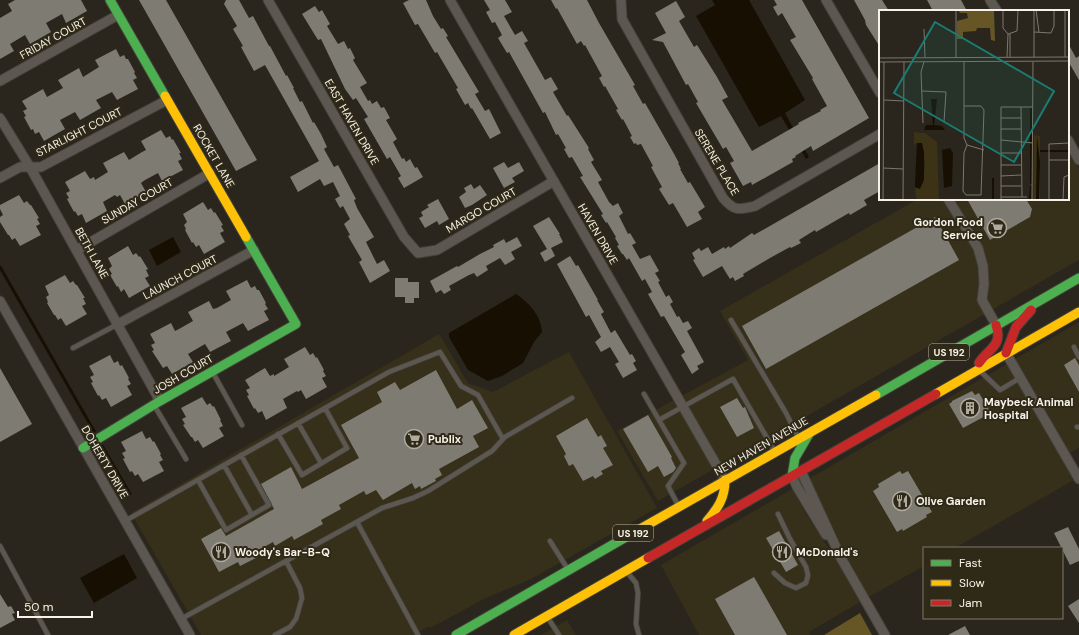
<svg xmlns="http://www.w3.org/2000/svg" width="1079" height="635" viewBox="0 0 1079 635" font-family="'DM Sans',sans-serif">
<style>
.built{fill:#362f19}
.forest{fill:#665525}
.water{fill:#180f03}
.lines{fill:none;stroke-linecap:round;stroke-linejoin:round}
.stream{stroke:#180f03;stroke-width:3}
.building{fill:#7e7b73}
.lane-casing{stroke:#434039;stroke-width:6}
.street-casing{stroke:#434039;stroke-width:11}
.fast-casing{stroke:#434039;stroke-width:11}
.slow-casing{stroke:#434039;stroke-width:11}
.jam-casing{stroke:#434039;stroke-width:11}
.lane{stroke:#5c5851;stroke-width:4.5}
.street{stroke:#5c5851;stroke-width:9}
.fast{stroke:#4caf50;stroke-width:9}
.slow{stroke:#ffc107;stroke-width:9}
.jam{stroke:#c62828;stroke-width:9}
.labels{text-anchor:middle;stroke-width:4;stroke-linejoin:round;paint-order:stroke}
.shield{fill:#2f2918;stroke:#bab6a9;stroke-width:1}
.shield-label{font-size:10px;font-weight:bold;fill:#f6f2e7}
.street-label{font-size:11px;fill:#f6f2e7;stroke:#2f2918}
.poi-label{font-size:11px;font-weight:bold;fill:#f6f2e7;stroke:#2f2918;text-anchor:start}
.inset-river{fill:none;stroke:#180f03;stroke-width:2}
.inset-road{fill:none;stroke:#7c786e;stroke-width:1}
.view{fill:#1b7c74;fill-opacity:0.15;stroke:#1b7c74;stroke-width:2}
.inset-edge{fill:none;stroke:#f6f2e7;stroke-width:2}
</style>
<rect width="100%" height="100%" fill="#2a261d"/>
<path class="built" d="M1068,149L1079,169V260L658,501L617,431L748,360L720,311L918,199H1068Z
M1079,322V448L1070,453L1015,359Z
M439,334L468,383L493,392L569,352L657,508L531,579L488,597L432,627H427L414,635H201L131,513Z
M1007,364L1074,480L955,548H924V566L869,597L846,555L810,478Z
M792,489L811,522L837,560L860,602L809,632L811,635H699L661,565Z
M567,620L576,635H541Z"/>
<path class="forest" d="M860,613L872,635H824Z"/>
<path class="water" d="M712,0H749L805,100L785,113L809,157L806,159L781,116L759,127L696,16L715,5Z
M173,237L181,252L157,266L149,250Z
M516,294C529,303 541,315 542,332L534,342L523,363L502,376L488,381L468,370L449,337V333Z
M124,554L137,578L94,603L80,578Z"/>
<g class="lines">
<path class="stream" d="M0,267L94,431
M102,446L130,494"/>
</g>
<path class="building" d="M15,0H81L87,11L66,23L62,14L46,23L51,32L30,44L25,35L10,44L14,51L0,59V18L12,11L8,4Z
M139,0H166L257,160L236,171Z
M226,0H239L249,18L253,16L269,46H270L286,76L287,75L294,88H293L300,102L302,101L313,123L314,122L321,134L327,147L324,149L334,167L338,165L356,199L354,200L357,208L374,237L366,242L377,264L384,260L390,271L370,283L359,262L362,260L348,236L350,235L344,224L350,219L343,206L340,208L335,199L340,196L333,182L324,186L320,179L298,192L290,177L319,161L265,65L254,71L241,47L243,46L233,29L237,26L224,4Z
M409,0H426L433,16L441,29L443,28L448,36L446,37L479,92L475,94L485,111L489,109L501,133L490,139L472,108L471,109L468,103L465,105L456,89L458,88L437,52L435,53L418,24L415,25L403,3Z
M484,0H505L512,12L504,16L515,35L522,31L528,41L524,43L545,80L551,77L558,89L553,92L567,116L568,115L589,148L588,149L594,160L591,162L602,180L598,182L609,202L613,206L618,203L623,213L619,216L628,234L630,233L636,243L632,245L640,259L650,255L659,271L655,273L660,281L658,282L666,297L669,295L673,302L670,304L677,317L679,316L683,323L688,321L692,328L687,331L704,362L697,366L699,369L692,374L681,355L685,352L664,316L661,317L648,294L652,292L645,279L642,281L629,258L627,260L623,254H622L617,246L619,245L615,238L616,237L607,222L606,223L601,215L603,214L580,177L583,176L572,157L569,158L564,149L566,148L558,134L556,135L545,112L543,113L509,52L507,53L498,38L502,35L495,22L492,23L486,12L490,10Z
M551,0H587L599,23L635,85L633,86L643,104L645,103L673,152L679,163H678L681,169H680L688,183L690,182L705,207L698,212L702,219L687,227L673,203L669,205L659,189L662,187L651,167L653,166L641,144L637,145L636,143L634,144L630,137L632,136L623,119L622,120L616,110L618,109L605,86L604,87L599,78L602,76L585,45L584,46L581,41L577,44L557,8L556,9Z
M774,0H802L869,118L813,151L811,146L795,156L796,157L792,159L793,162L752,185L751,182L743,186L730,163L734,161L726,147L723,149L696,103L698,102L688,84L686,85L663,42L652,40L666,33L655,13L676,1L685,17L679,21L694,47L697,45L717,77L728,97L722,100L752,151L799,124L798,123L821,111L820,110L827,106L812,79L813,78L790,40L796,37L782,13L778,16L773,7L777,5Z
M854,0H882L889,11H880V47L866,25L865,20Z
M927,0H961L967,11H933Z
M315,6L319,12L322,10L330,24L327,26L338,44L344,41L348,49L350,48L355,58L353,60L367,83L360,87L368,101L370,100L372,104L377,101L381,108L384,107L390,118L386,120L397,139L393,142L402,159L404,158L406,162L410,159L415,168L417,167L423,177L404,188L398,178L401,176L390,157L387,159L364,119L368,117L356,98L353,100L345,89L321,39L318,40L302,14Z
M1068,43L1076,58L1079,56V80L1068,61Z
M116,49L120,57L124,55L126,59H128L135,72L134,73L137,78L133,80L138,89L117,100L112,92L96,100L101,108L80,120L75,112L60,120L65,129L44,141L39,132L35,134L33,129L31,130L24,117L26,116L23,111L27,109L22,101L43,89L47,97L63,88L58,80L79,68L83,77L99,67L95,60Z
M161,130L166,138L170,136L172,140L173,139L181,153H179L182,159L178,161L183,170L162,181L158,173L145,180L141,183L146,192L125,204L120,195L117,197L115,195L103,202L107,211L86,223L82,214L78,216L75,211L74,212L67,199L69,198L66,193L70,191L65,182L85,171L90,179L94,177L95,180L108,172L103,163L124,152L129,160L142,152L146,150L141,141Z
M504,162L508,168L519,162L524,171L512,178L515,182L504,188L493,168Z
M880,163V191L864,200L867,205L850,215L849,213L816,232L815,230L799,240L801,243L791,248L790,247L770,258L743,274L744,276L735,281L733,277L730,279L722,266L703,277L693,260L695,259L692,253L699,248L701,251L708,247L712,254L724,247L725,249L729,246L730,248L752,233L754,235Z
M471,184L474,189L480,185L487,195L472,205L465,208L459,197L466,192L464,188Z
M19,195L24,203L27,201L30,205H31L39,218L37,219L40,224L36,226L41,235L20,246L15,238L12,240L9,235H8L0,222V217L3,215L0,209V205Z
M438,199L449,219L439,225L437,221L425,228L419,218L423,216L421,212L429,207L427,205Z
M967,199H1026L1032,209L1030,217L990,240Z
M203,202L208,210L211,208L214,213L215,212L223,225L221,226L224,231L220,233L225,242L204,254L199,245L196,247L193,242L192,243L185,230L186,229L184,225L187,222L183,214Z
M549,217L560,234H559L563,242L551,248L555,256L545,262L540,253L547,249L533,226Z
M935,217L959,260L766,369L742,326Z
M517,237L522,246L511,252L515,259L505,265L500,258L486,266L488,270L477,277L474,273L469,275L449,286L451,290L444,294L441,290L436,293L430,281L457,266L458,267L480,254L494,247L493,245L504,239L506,243Z
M128,246L133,255L136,253L139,257L140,256L148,269L146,270L149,276L145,278L150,286L129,298L124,289L121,292L118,286L117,287L110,275L112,274L109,269L112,266L108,258Z
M570,256L576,266L578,265L598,300H597L604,312L601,314L611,333L615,330L630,355L632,354L636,361L633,363L637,370L623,378L615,364L619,362L610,347L601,352L595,342L601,337L589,315L586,317L557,264Z
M65,275L70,283L73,281L76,285H77L85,298H83L86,304L82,306L87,314L66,326L61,318L58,320L55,315H54L47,303L48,302L46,297L49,295L45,286Z
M395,278H408V282H419V298H414V303H405V297H395Z
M247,280L251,288L255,286L257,290H259L266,303L265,304L268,309L264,311L269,320L248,331L243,323L226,332L231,341L210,352L205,344L188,354L193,362L172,374L167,366L163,368L152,351L154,350L151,345L155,343L150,334L171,323L175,331L179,329L193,321L188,312L209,301L213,309L217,308L231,300L226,291Z
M305,347L310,355L313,353L316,358L317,357L324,370L323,371L326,376L322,378L327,387L306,399L301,390L298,392L297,391L283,399L287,408L266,420L262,411L258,413L255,408L254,409L247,396L249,395L246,390L250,388L245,380L265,368L270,376L274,374V376L289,367L284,359Z
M110,355L114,363L118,361L120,366L122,365L129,378L128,379L131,384L127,386L132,395L111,407L106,398L102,400L99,395L98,396L91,383L93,382L90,377L94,375L89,366Z
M1075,358L1079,365V392L1064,365Z
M0,368L32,424L0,442Z
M436,370L457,409L472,400L488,428L473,436L479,447L439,469L442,475L435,479L436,481L421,489L420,486L415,489L412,483L383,500L376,490L366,495L364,491L339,505L341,509L321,520L323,524L294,540L292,536L275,546L273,542L255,552L258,557L240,566L238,562L219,572L201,539L221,528L226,536L274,509L261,484L291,467L302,489L359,458L341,425L382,402L377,392L395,382L400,390Z
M972,391L975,395L979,393L991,413L963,428L949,404L952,402V401Z
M202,397L207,405L210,403L213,407L214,406L221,420H220L223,426L219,428L224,436L203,448L198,440L195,442L192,437H191L183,425L185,424L182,419L186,417L181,408Z
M737,398L743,408L745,407L754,428L737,437L720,407Z
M648,415L672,457L671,458L676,468L673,472L664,477L658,466L648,472L623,429Z
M587,418L598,437L601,435L607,446L603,448L613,465L601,471L603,474L595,479L593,476L583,481L573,464L569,466L564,456L566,454L556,436Z
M142,431L146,439L150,437L153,442L154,441L161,454L160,455L163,460L159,462L164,471L143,482L138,474L135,476L132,471L130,472L123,459L125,458L122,453L126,451L121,442Z
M900,471L902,474L908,471L932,512L926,515L927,517L903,531L902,529L897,532L873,491L879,487L878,484Z
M1068,527L1079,549V561L1070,565L1054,533Z
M779,531L798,565L786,572L766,538Z
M754,577L787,635H735L715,599Z
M0,594L8,607L11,606L15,613L12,614L15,620L0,628Z
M1079,599V623L1068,606Z
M965,626L970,635H948Z"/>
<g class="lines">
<g class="lane-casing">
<path id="lane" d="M731,320L786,413L798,437
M1074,347L1079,357
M73,348L118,324
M979,370L1000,390L1020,378
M212,371L242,425
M644,394L659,420
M154,405L186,459
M298,423L321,463
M1077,427H1079
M278,434L302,475L347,448L325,408
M224,465L252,515
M198,480L226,530L269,505L241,455
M678,505L668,486L684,463L659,420L733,379L774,450
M125,521L389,372L440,352L461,386L478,395L503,439
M357,522L418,635
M550,541L567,568
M0,546L48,635
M627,572L636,583L638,593L636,624L639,635
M774,573L785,583L796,588L806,583L808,575L806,567L789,537L778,514
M548,618L559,635
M181,619L382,508L413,498L428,491L492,451L505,437L572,398
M275,635L290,627L296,619L302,598L300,588L286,561"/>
</g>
<g class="street-casing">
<path id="street" d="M268,0L404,237L418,253L437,250L554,181
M450,0L725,480
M621,0L622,19L723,198C734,211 738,210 755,206L880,134
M826,0L880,93
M990,0L997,11
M0,81L118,15
M0,118L30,167L160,401
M1068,140L1079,160
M0,178L20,167H41L167,100
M948,199L978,248L983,266L984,284L982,300L996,325
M77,250L210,173
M0,301L190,635
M118,324L254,250
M1006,353L1079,479
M801,471L841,558L885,635
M792,476L797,487L826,535"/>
</g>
<g class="fast-casing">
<path id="fast" d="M110,0L165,96
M876,395L1079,278
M83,448L160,401L296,324L246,237
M792,476L795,458L809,434
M456,635L633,533"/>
</g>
<g class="slow-casing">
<path id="slow" d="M165,96L246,237
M936,394L1079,312
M707,521C718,508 725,498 725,480
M633,533L876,395
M514,635L648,558"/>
</g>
<g class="jam-casing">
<path id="jam" d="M1006,353L1016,327L1031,310
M979,363C989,348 1003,346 996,325
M648,558L936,394"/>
</g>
<use href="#lane" class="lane"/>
<use href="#street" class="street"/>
<use href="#fast" class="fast"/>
<use href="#slow" class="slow"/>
<use href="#jam" class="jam"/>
</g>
<defs>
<g id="supermarket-ring" transform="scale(1)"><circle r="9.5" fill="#2f2918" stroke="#afaba0" stroke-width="1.5"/><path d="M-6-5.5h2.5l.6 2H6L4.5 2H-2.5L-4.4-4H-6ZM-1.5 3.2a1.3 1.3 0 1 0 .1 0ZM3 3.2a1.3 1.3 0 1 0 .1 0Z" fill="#afaba0"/></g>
<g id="building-ring" transform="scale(1)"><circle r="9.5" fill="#2f2918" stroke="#afaba0" stroke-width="1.5"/><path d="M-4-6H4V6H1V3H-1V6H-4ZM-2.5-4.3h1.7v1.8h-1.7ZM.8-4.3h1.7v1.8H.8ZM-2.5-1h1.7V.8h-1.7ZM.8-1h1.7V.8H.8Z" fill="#afaba0"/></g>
<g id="restaurant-ring" transform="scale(1)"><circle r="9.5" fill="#2f2918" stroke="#afaba0" stroke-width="1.5"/><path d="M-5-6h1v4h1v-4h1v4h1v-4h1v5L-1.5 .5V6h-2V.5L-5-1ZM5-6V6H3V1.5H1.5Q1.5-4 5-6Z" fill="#afaba0"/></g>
</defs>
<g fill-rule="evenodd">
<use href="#supermarket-ring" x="997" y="228"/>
<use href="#building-ring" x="970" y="408"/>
<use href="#supermarket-ring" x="414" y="439"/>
<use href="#restaurant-ring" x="902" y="501"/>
<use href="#restaurant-ring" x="221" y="552"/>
<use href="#restaurant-ring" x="782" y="552"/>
</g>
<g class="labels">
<g class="shield">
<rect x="929" y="344" width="40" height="16" rx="3"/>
<rect x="613" y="525" width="40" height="16" rx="3"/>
</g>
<g class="shield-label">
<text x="949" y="356">US 192</text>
<text x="633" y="537">US 192</text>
</g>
<g class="street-label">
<text transform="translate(53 38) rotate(-29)" y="4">FRIDAY COURT</text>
<text transform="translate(352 122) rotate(60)" y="4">EAST HAVEN DRIVE</text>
<text transform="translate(79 132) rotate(-27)" y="4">STARLIGHT COURT</text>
<text transform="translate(214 156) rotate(60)" y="4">ROCKET LANE</text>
<text transform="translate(717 162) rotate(59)" y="4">SERENE PLACE</text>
<text transform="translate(137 201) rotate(-30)" y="4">SUNDAY COURT</text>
<text transform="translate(481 210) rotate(-30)" y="4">MARGO COURT</text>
<text transform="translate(598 234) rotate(60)" y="4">HAVEN DRIVE</text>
<text transform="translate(92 253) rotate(61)" y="4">BETH LANE</text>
<text transform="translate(180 277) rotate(-28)" y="4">LAUNCH COURT</text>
<text transform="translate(183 374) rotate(-30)" y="4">JOSH COURT</text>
<text transform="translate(761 446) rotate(-30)" y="4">NEW HAVEN AVENUE</text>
<text transform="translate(105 462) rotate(60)" y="4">DOHERTY DRIVE</text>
</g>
<g class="poi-label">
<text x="983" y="226" text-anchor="end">Gordon Food<tspan x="983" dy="13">Service</tspan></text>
<text x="984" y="406">Maybeck Animal<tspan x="984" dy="13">Hospital</tspan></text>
<text x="428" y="443">Publix</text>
<text x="916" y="505">Olive Garden</text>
<text x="235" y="556">Woody's Bar-B-Q</text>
<text x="796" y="556">McDonald's</text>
</g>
</g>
<g transform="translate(879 10)">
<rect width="190" height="190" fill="#2a261d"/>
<path d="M35,122L46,123L58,132L60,190H38L36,180L46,158L45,142L38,133L35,135ZM155,125L161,126V190H154Z" fill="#3c3215"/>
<path d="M79,0H115L116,31L112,30L111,18H98L97,21L84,22V29H78V11L89,8L88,3H81Z" fill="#665525"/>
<path d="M55,83V89H58L55,115L63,116L66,120H45L47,115H54L52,89H55ZM158,126L161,152L160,190H157ZM38,133H43L45,142V170L41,179L36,177V173ZM71,138L74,143L73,176L65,178L63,140Z" fill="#180f03"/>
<path class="inset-river" d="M152,132V98M161,141H190M114,168V190M152,174V133M151,190L152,176"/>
<path class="inset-road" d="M77,0V47M124,0V18L129,24M157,0L160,22M45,19L46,47M155,22L172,23L175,16V0M129,24L138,21L139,0M128,47L129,24M131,47V24M155,47V0M186,47V0M0,48L190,47M0,52L190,51M85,52V128L88,135L105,140M43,81L67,82L65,112M5,90L25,91M85,96H102L105,100L102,185H87L84,181L85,143L88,135M142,97L143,187M122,108H142M44,113L42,62L45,52M122,119H142M122,130L154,133M122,143H142M170,150H190M122,155H142M4,158L24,159M122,166L142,165M122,176H142M122,187H148M4,190L5,52M24,190L25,52M122,190V97H154M153,190L154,52M170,190V134L190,133M184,190L185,167L190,165"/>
<path class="view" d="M56,12L175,81L135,152L15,83Z"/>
<rect width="190" height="190" class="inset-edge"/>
</g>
<rect x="923" y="547" width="140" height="72" fill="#2f2918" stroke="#7f796b"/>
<rect x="931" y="560" width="20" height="6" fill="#4caf50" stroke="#7f796b"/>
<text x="959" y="567" font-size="12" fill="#f6f2e7">Fast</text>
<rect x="931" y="580" width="20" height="6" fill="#ffc107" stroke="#7f796b"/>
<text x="959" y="587" font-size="12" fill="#f6f2e7">Slow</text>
<rect x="931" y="600" width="20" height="6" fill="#c62828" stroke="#7f796b"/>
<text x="959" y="607" font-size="12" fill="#f6f2e7">Jam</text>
<path d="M18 611v6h74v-6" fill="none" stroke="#f6f2e7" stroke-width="2"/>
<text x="24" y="611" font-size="12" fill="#f6f2e7" stroke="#2f2918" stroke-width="3" paint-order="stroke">50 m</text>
</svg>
